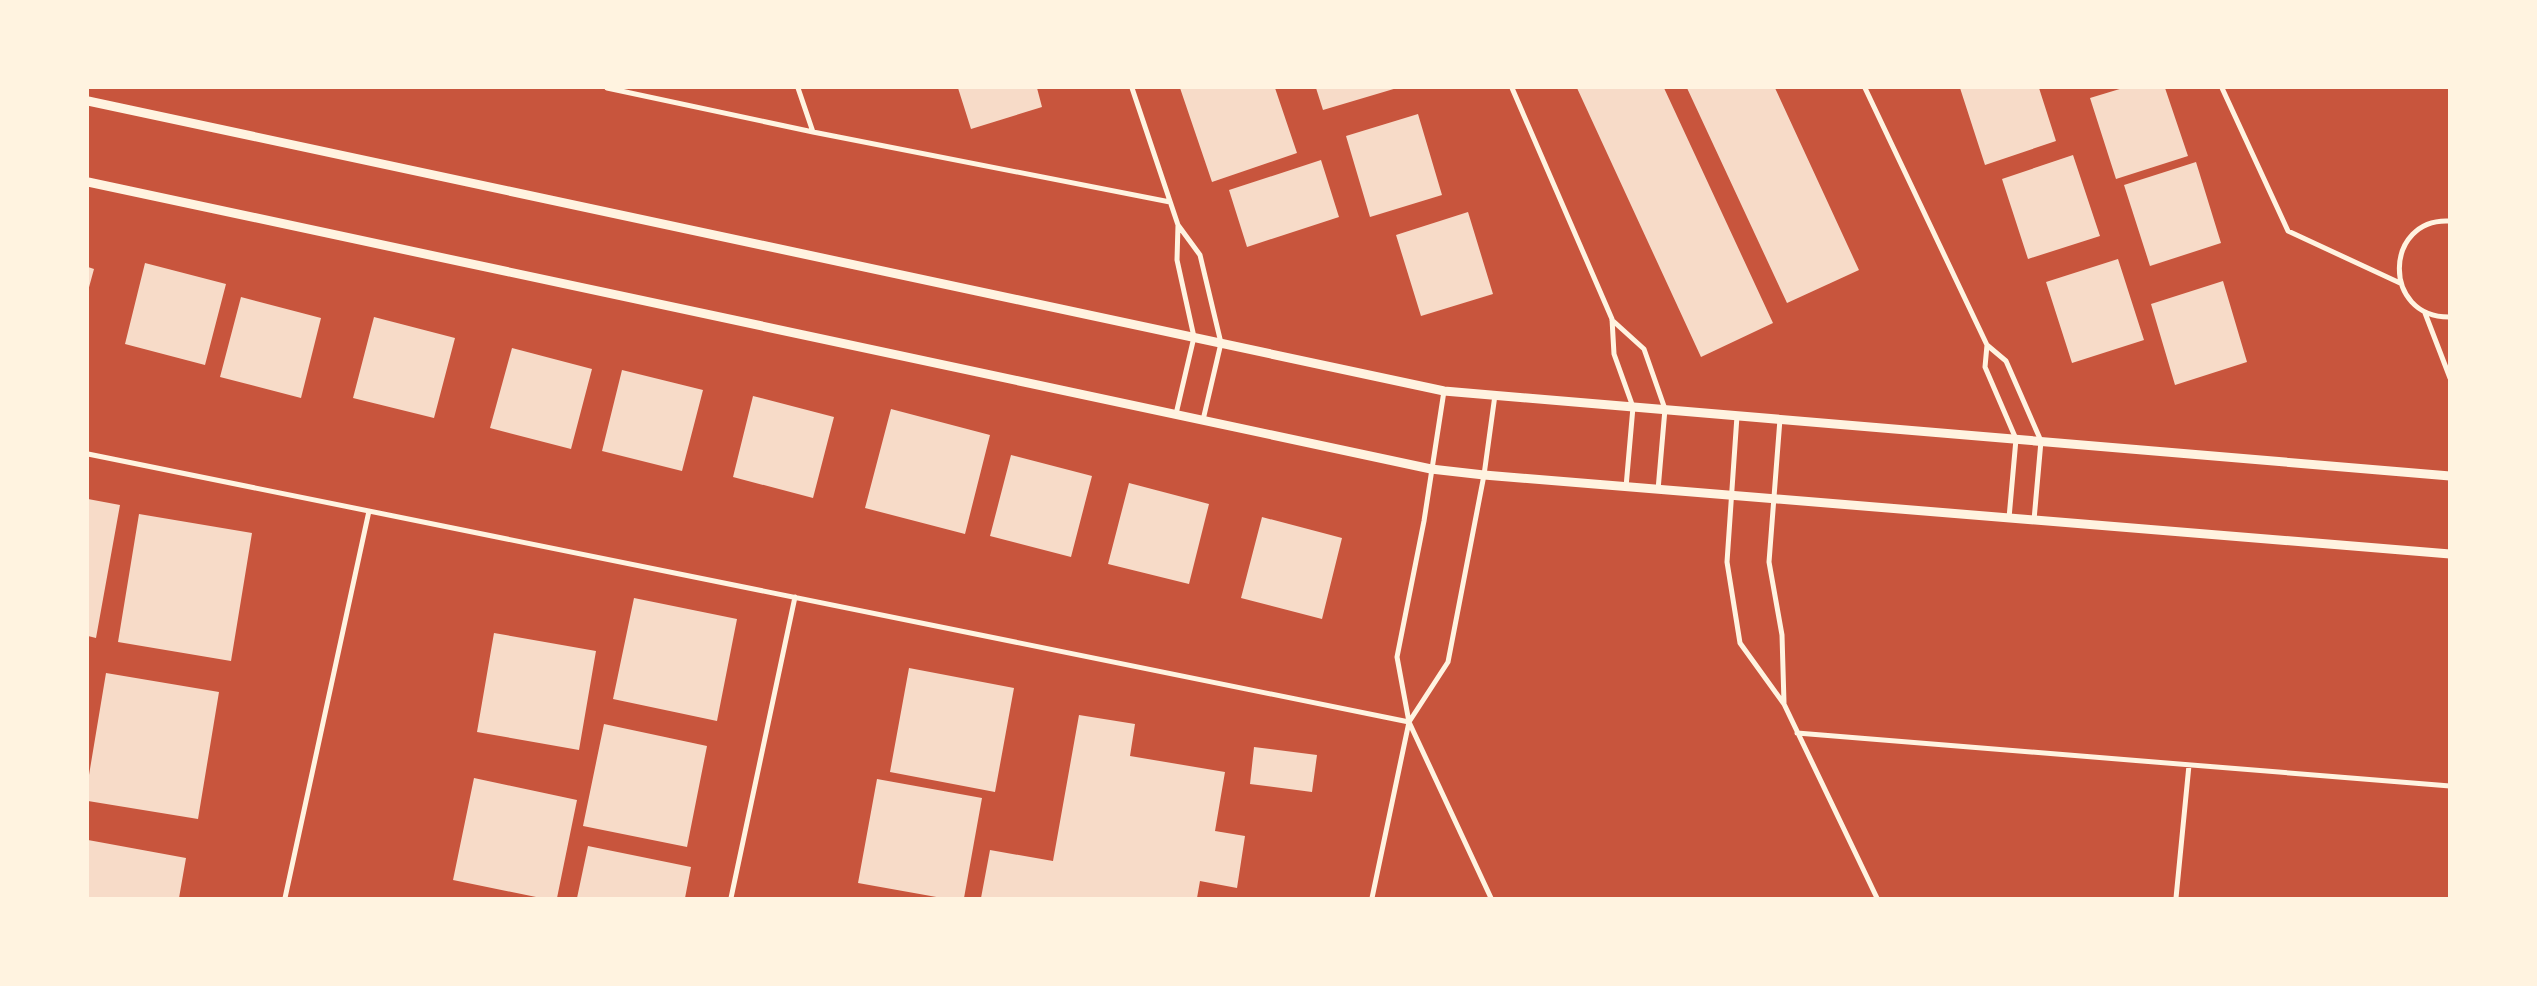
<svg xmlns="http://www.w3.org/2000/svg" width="2537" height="986" viewBox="0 0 2537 986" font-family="Lato,sans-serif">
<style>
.building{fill:#f7dbc8}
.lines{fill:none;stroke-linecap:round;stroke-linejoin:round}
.minor{stroke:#fff3e0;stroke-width:5}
.tertiary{stroke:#fff3e0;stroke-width:9}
</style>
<rect width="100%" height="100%" fill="#c8553d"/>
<path class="building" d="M958,88H1037L1042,107L971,129Z
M1180,88H1275L1297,153L1212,182Z
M1316,88H1397L1323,110Z
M1577,88H1664L1773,323L1701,357Z
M1687,88H1775L1859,270L1787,303Z
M1960,88H2039L2056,141L1985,165Z
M2123,88H2165L2188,156L2116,179L2090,98Z
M1418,114L1442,195L1370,217L1346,136Z
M2073,155L2100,236L2028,259L2002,179Z
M1321,160L1339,217L1247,247L1229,190Z
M2196,162L2221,243L2150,266L2124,185Z
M1468,212L1493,294L1421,316L1396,235Z
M2118,259L2144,340L2072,363L2046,282Z
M145,263L226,284L205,365L125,344Z
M88,267L94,269L88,291Z
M2223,281L2247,362L2175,385L2151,304Z
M241,297L321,318L301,398L220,377Z
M374,317L455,338L434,418L353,398Z
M512,348L592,369L571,449L490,428Z
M622,370L703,390L682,471L602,451Z
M753,396L834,417L813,498L733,477Z
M891,409L990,435L965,534L865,508Z
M1011,455L1092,476L1071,557L990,536Z
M1129,483L1209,504L1189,584L1108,564Z
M88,499L120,505L96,638L88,636Z
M139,514L252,533L231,661L118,642Z
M1262,517L1342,538L1322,619L1241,598Z
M634,598L737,619L717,721L613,699Z
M494,633L596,651L579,750L477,732Z
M909,668L1014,688L995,792L890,772Z
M106,673L219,692L198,819L88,801V781Z
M1079,715L1135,724L1130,756L1225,772L1215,831L1245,836L1237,888L1200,881L1197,898H981L990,850L1053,861Z
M604,724L707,746L687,847L583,826Z
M1254,747L1317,755L1312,792L1250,784Z
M474,778L577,800L557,898H541L453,880Z
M877,779L982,798L964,898H942L858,883Z
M88,840L186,858L179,898H88Z
M588,846L691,867L685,898H577Z"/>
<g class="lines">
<path class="minor" d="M607,88L813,132L1170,202
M798,88L813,132
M1132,88L1178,225L1200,255L1221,343L1203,420
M1512,88L1612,319L1614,354L1633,407L1626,487
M1865,88L1987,345L2006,361L2041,441L2034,520
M2222,88L2288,231L2400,283
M2450,221C2384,217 2381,318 2450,317
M2425,313L2450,378
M1612,320L1644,349L1665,409L1658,490
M1987,345L1985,367L2016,439L2009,518
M1444,391L1424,521L1397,657L1409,722L1491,898
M1176,414L1194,337L1177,260L1178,225
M1737,416L1727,562L1740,643L1784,704L1877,898
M1780,419L1769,562L1782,635L1784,703
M88,454L1409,722
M1797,733L2450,786
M285,898L369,511
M731,898L795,597
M1372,898L1409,722L1448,662L1484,475L1495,395
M2176,898L2189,765"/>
<path class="tertiary" d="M88,101L1444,391L2450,476
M88,182L1431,469L1484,475L2450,554"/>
</g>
<rect width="2537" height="986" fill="none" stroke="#fff3e0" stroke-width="178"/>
</svg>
